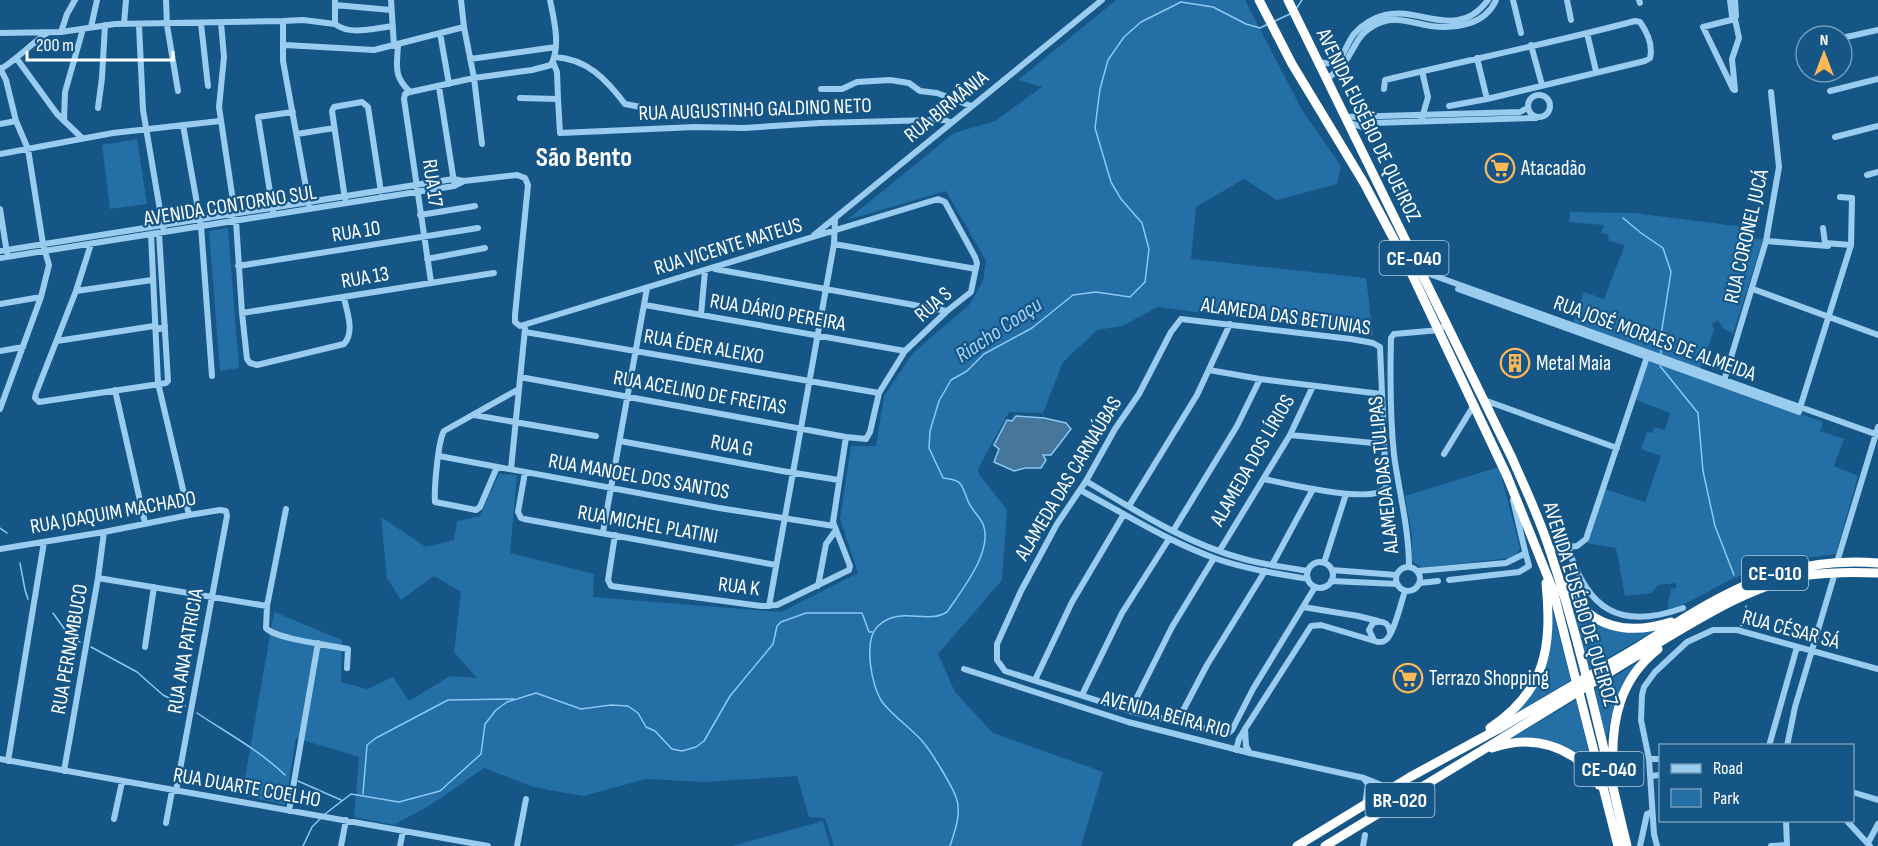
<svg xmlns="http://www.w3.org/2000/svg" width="1878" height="846" viewBox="0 0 1878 846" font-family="'Sofia Sans Condensed',sans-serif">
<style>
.green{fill:#246fa5}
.water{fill:#46769b;stroke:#8cc9f2;stroke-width:1.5}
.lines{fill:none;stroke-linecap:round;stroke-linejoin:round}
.stream{stroke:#8cc9f2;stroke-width:1.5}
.minor{stroke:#9accef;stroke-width:6}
.highway{stroke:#fff;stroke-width:9}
.highway-bridge{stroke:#fff;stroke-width:9}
.labels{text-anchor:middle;stroke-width:4.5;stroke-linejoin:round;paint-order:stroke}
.shield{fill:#155687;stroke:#b9ccdb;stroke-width:1.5}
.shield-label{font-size:20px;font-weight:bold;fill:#fff}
.street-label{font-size:21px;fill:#fff;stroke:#155687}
.poi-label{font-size:21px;fill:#fff;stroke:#155687;text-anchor:start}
.water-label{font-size:22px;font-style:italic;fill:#a6d5f6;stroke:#155687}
.district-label{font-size:27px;font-weight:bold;fill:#fff;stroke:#155687}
</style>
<rect width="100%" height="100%" fill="#155687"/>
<path class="green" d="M1116,0H1245L1302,110L1341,166L1337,184L1277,200L1244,179L1196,207L1191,259L1366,278L1373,335L1158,307L1122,326L1097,330L1063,362L1043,413L1009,412L978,469L979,474L1007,510L1002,580L938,654L955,692L993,733L1103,772L1081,846H834L825,818L809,817L797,776L704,782L646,779L583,796L533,787L484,768L432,804L394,825L354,817L359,757L296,738L285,805L242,795L274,612L342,640L341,682L367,689L393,677L409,701L450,676L477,678L454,652L461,592L434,576L401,600L387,578L381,517L426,547L454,540L457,521L480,516L499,474L517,475L510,553L594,574L593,597L781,612L858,573L840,519L851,446H876L884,396L913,353L969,305L983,281L986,261L946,191L847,220L954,133L995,121L1042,87L1018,80Z
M137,139L147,204L110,209L102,145Z
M1570,212L1634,213L1744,227V238L1763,239L1733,334L1723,328L1718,320L1712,324L1714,330L1700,370L1573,322L1584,292L1604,299L1625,245L1609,241L1608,235L1601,233L1604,225L1569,222Z
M228,228L239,368L220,371L209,231Z
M1647,359L1823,422L1820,431L1844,439L1834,466L1858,476L1836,554C1807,558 1776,561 1749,572C1721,582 1697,601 1668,610C1667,602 1670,597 1671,589L1676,588V583L1658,585L1651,593L1625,596L1616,548L1587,543L1605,489L1645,502L1661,456L1641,449L1647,432L1652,433L1654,427L1665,430L1670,413L1634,399Z
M1499,467L1520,548L1517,554L1509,558L1422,568L1412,561V536L1405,496Z
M1569,599L1584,614L1654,631L1588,669Z
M1553,612L1571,680L1516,713C1546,675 1549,661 1553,612Z
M1640,661L1615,702L1606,740L1595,689Z
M1576,700L1593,770L1542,739L1511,738Z
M823,821L830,846H732Z"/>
<path class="water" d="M1016,416L1044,418L1066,423L1071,429L1051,455H1043L1046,460L1041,468H1025L1014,471L994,462L999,449L994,445L1007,420L1012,421Z"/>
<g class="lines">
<path class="stream" d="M1296,9L1302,0
M1275,21L1290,14
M1623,218L1641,233L1663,248L1671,272L1661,335V354
M1660,366L1698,413L1703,471L1715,526L1734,575
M0,528L7,533
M20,563L25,590L28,599
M53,613L68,634L80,642
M1741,626L1746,618V606
M91,647L137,672L163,695L185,706
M197,713C227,733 259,750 285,775
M298,781L341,800
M363,794L367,745L376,738L448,700L514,699
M325,814L351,794L399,802L440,791L481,754L485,724L496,710L507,702L536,693L581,709L611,705L628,706L638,713L646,727L655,731L672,749L682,751L696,747L704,741L730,696L773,644L777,626L781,622L806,613H862L869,632H872
M303,846L312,827L320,819
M950,846C955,831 962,812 956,797C952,786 931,751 923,742C911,728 895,718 883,703C871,687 863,640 878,626C900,605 926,625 947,612C961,591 994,551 983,524C979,516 971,509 968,501C961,484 963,480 943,478L929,448L930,431L939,401L951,380L967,371L984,354L1032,328L1073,295L1096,292L1130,297L1145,282L1149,249L1142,223L1121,199L1111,182L1095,128L1100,89L1108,60L1124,37L1141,22L1181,2L1213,7L1246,24L1260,28L1268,24"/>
<path class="minor" d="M166,0L167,25L178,91
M391,0L394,46
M1513,0L1521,33
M1567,0L1571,20
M1639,0L1640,3
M1730,0L1732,16L1735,19L1739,38L1732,59L1735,90L1733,89L1703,27L1735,19
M1735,0L1736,16
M335,5L391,10
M283,21L303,20L335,24V0
M221,23L224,57L219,107L236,221L242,313L247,359L250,363L257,365L344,344C355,332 347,312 344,298
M124,24L126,0
M201,24L208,86
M335,24C350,36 375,28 393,26
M139,25L143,110L163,228
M91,27L97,0
M464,27L474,78L482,144
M61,32L67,14L75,0
M0,33L61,32L115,24L283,21V61L310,209
M440,33L449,84
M1587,33L1596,71
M1842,38L1878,30
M285,45L374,50L464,27L461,0
M398,45C397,66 393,76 410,92
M1531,45L1542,85
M555,57C587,59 606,79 625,104L651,109
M17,59L57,114L82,138
M470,59L556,47
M553,62L557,72L558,99
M1319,62C1344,68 1342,50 1354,34C1362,25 1373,18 1385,15C1420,6 1457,42 1488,0
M0,68L6,80L16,121L28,149L43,244L49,265L41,297L0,409
M1,69C18,58 31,44 47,33
M1422,71L1428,97L1422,118
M1327,79C1333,74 1340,69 1344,63C1356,48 1356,34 1377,24C1396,15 1412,23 1431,26C1456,29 1485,25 1496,0
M439,87L454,182
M821,89H842L857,82L890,80L909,83L920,91L937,93L971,106
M1384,89L1385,80C1468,60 1552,43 1635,21L1640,22C1647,32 1653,46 1650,58L1645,61L1487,99L1477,58
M1830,91L1878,79
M410,92L474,78L532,70L551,65C561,46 554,20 550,0
M410,92L405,94L404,99L431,282
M1528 106a11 11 0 1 1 22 0a11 11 0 1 1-22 0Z
M520,98L558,99L560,133L695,127L744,128L820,123L932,120H945L951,123
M1449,106L1487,99
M98,108L102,78L105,25
M1346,117L1520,112L1527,108
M64,121L65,92L83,29
M1348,122L1362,127L1364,124L1372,123L1536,118
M0,124L16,121
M183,125L201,226L212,376
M297,134L334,128
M1835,137L1878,126
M0,154L113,133L220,121
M1867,175L1878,172
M345,199L332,111L334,107L362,102L368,107L381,192
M0,209L7,253
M273,211L258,117L293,112
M420,215L475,206
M1823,228L1825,243L1851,245L1852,198L1840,197
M151,234L158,383L189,515
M814,235L1102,0
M1766,241L1828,246
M91,244L76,291L36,393L35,398L39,402L166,383L168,381L159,233
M834,244L976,269
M0,251L453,179L464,181L517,175L525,178L528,185L515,315V322L520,326L938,199L945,202L975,257L977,263L971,292L947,311L905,351L879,393L870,432L866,439L846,437L520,377
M0,258L454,186L464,181
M427,259L485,248
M238,266L478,228
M715,269L947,311
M1421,271L1878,435
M1458,289L1799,412
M1753,289L1878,335
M76,291L152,280
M0,304L41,297
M645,305L905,351
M242,313L494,273
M701,315L705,271
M525,332L879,393
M57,341L154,326L160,329L165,326
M0,351L23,347
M1209,370L1260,379L1381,394
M1723,384L1766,241L1779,167L1771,92
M115,390L145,523
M1484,400L1617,448
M1799,411L1851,245
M474,415L596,436
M1290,435L1384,444
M620,441L782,471L839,480
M1444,454L1474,405
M439,456L719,508L834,526
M497,467L480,507L476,510L435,502C434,489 438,441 444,431L519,389
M511,469L525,329
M525,472L518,512L521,518L524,519L776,565
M1264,479C1284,483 1376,506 1386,487L1380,347L1373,343L1351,339L1181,319L1171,332L1139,394L1115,429L1086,481L1057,524L1021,591L997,644V660L1005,671L1130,711L1227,734L1232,730L1253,689L1315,587
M1086,481C1136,511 1187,544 1244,559C1265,565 1286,567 1308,571
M1080,490C1125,514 1169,542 1217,559C1246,569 1278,574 1308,579
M1129,506L1197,395L1230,324
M286,509L267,606L266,628C275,639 331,645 348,649L347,668
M1173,531L1237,426L1260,379
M603,532L647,288
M615,535L608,580L611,586L761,606L777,605L849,570L850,566L833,522L846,437
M1568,547C1587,609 1619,631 1683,608
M0,549L104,532L189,515L220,510L226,511L227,516L176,791
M1549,549L1577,546L1586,539L1648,354
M1220,550L1290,435L1313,386
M1837,562L1878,427
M1307 575a13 13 0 1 1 26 0a13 13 0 1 1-26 0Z
M1324,563L1346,494
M1272,565L1313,489
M1409,566C1409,529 1399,492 1394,455C1390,416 1390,377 1391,338L1394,334L1440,330L1444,325V319
M1396 579a12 12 0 1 1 24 0a12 12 0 1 1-24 0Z
M1332,570L1396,575
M1418,571L1506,563L1524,554L1525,551L1513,500
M98,578L267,606
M1449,580L1519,572L1529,566L1525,551
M1331,581L1397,584
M1420,583L1438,581
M818,586L826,544L836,530
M769,606L834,244L835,219
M1303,607L1358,616L1378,621
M1374,640L1369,630L1373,623C1381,620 1389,622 1390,632
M145,647L154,587
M964,669L1128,722L1250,753L1364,778L1379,784L1387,792
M1035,680L1072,602L1124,514
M1082,695L1122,613L1169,539
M1130,711L1172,627L1214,558
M1177,722L1207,665L1265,571
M1245,729L1246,746L1250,753
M1769,746L1797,647
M1787,746L1795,707L1835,573
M1236,750L1239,739L1245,729L1311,626L1321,625L1378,642C1382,642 1384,642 1387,639C1395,631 1401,602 1405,591
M0,759L488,846
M1649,759H1660
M8,761L44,542
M64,771L98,578L104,532
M1650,776L1660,775
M1364,779L1368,784L1365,805
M1852,792L1878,800
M289,811L318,643
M114,819L122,782
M1786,820L1787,846
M1846,820L1870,846
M166,823L172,791
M1868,843L1878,824
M341,846L346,820
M400,846L403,831
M517,846L526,799
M1363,846L1365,835
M1640,846L1647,814L1652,812
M1657,846L1654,834L1649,759L1641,720L1642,695L1644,687L1655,672L1687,642L1713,630H1737L1878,669
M1771,846L1787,845"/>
<path class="highway" d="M1259,0L1292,64L1364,183L1408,266L1507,476L1553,590L1618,846
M1288,0L1512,458C1525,488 1540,519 1550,551C1582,647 1603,747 1627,846
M1565,585C1589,628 1627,636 1671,622
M1635,649C1716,598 1776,555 1878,563
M1638,655C1690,625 1749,584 1809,575C1832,572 1855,572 1878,573
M1490,728C1547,690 1552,646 1546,583
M1492,748C1521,738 1548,740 1574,757C1584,764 1594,773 1599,785
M1613,768C1611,721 1619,680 1658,649
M1297,846L1410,777L1500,728
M1325,846L1509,734"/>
<path class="highway-bridge" d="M1500,728L1635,649
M1509,734L1638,655"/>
</g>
<defs>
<g id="supermarket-ring" transform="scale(1.5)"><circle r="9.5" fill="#155687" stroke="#ffb858" stroke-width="1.5"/><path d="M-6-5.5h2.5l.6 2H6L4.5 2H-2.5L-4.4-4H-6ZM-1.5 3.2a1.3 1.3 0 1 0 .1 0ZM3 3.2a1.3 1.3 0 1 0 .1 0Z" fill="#ffb858"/></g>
<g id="building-ring" transform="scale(1.5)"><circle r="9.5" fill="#155687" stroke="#ffb858" stroke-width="1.5"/><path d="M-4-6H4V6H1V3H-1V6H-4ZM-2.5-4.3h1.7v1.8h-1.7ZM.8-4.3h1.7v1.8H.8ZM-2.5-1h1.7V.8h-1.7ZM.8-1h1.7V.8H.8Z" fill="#ffb858"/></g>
</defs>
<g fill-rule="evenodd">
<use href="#supermarket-ring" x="1500" y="168"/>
<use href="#building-ring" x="1515" y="363"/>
<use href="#supermarket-ring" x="1408" y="678"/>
</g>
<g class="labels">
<g class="shield">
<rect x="1379.5" y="241" width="69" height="34" rx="4.5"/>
<rect x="1742" y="556" width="66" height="34" rx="4.5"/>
<rect x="1574.5" y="752" width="69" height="34" rx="4.5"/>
<rect x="1365.5" y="783" width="69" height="34" rx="4.5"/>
</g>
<g class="shield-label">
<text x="1414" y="265">CE-040</text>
<text x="1775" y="580">CE-010</text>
<text x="1609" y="776">CE-040</text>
<text x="1400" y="807">BR-020</text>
</g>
<g class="street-label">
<text transform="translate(946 106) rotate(-39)" y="7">RUA BIRMÂNIA</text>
<text transform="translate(755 109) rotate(-2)" y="7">RUA AUGUSTINHO GALDINO NETO</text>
<text transform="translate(1369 125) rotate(64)" y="7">AVENIDA EUSÉBIO DE QUEIROZ</text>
<text transform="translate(433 183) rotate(82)" y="7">RUA 17</text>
<text transform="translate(230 205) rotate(-9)" y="7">AVENIDA CONTORNO SUL</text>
<text transform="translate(356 231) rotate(-9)" y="7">RUA 10</text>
<text transform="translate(1746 236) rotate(-77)" y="7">RUA CORONEL JUCÁ</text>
<text transform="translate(728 246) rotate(-17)" y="7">RUA VICENTE MATEUS</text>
<text transform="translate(365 277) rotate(-10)" y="7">RUA 13</text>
<text transform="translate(933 304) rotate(-41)" y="7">RUA S</text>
<text transform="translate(778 312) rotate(10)" y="7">RUA DÁRIO PEREIRA</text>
<text transform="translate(1286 316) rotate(8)" y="7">ALAMEDA DAS BETUNIAS</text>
<text transform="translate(1655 338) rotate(20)" y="7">RUA JOSÉ MORAES DE ALMEIDA</text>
<text transform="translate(704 346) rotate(10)" y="7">RUA ÉDER ALEIXO</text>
<text transform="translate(700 392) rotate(10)" y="7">RUA ACELINO DE FREITAS</text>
<text transform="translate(732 445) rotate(11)" y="7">RUA G</text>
<text transform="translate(1252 460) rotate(-60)" y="7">ALAMEDA DOS LÍRIOS</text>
<text transform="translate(1383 475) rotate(-96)" y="7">ALAMEDA DAS TULIPAS</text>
<text transform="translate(639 476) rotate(10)" y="7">RUA MANOEL DOS SANTOS</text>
<text transform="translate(1068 478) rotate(-59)" y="7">ALAMEDA DAS CARNAÚBAS</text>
<text transform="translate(113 512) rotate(-10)" y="7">RUA JOAQUIM MACHADO</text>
<text transform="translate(648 524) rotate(10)" y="7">RUA MICHEL PLATINI</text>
<text transform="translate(739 586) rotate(7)" y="7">RUA K</text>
<text transform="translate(1581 604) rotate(73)" y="7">AVENIDA EUSÉBIO DE QUEIROZ</text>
<text transform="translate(1791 629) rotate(15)" y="7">RUA CÉSAR SÁ</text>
<text transform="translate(69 649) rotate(-80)" y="7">RUA PERNAMBUCO</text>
<text transform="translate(185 651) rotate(-80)" y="7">RUA ANA PATRICIA</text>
<text transform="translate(1166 714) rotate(15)" y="7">AVENIDA BEIRA RIO</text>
<text transform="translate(247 787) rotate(10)" y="7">RUA DUARTE COELHO</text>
</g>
<g class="poi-label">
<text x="1521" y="175">Atacadão</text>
<text x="1536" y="370">Metal Maia</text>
<text x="1429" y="685">Terrazo Shopping</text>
</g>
<g class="water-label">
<text transform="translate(998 329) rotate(-34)" y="8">Riacho Coaçu</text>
</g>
<g class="district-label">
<text x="584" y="166">São Bento</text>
</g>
</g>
<rect x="1659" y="744" width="195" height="78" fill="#155687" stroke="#739ab7" stroke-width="1.5"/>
<rect x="1671" y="764" width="30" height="9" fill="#9accef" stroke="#739ab7" stroke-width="1.5"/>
<text x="1713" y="774" font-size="18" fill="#ffffff">Road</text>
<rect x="1671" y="789" width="30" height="18" fill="#246fa5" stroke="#739ab7" stroke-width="1.5"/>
<text x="1713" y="804" font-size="18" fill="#ffffff">Park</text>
<g transform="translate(1824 54)"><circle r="28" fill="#155687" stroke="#739ab7" stroke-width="1.5"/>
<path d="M0-4.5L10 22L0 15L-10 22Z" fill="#ffb858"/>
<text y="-9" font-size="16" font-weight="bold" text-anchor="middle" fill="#ffffff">N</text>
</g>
<path d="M27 51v9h146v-9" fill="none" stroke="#ffffff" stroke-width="3"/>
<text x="36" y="51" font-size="18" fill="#ffffff" stroke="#155687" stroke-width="4.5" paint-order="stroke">200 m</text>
</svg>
